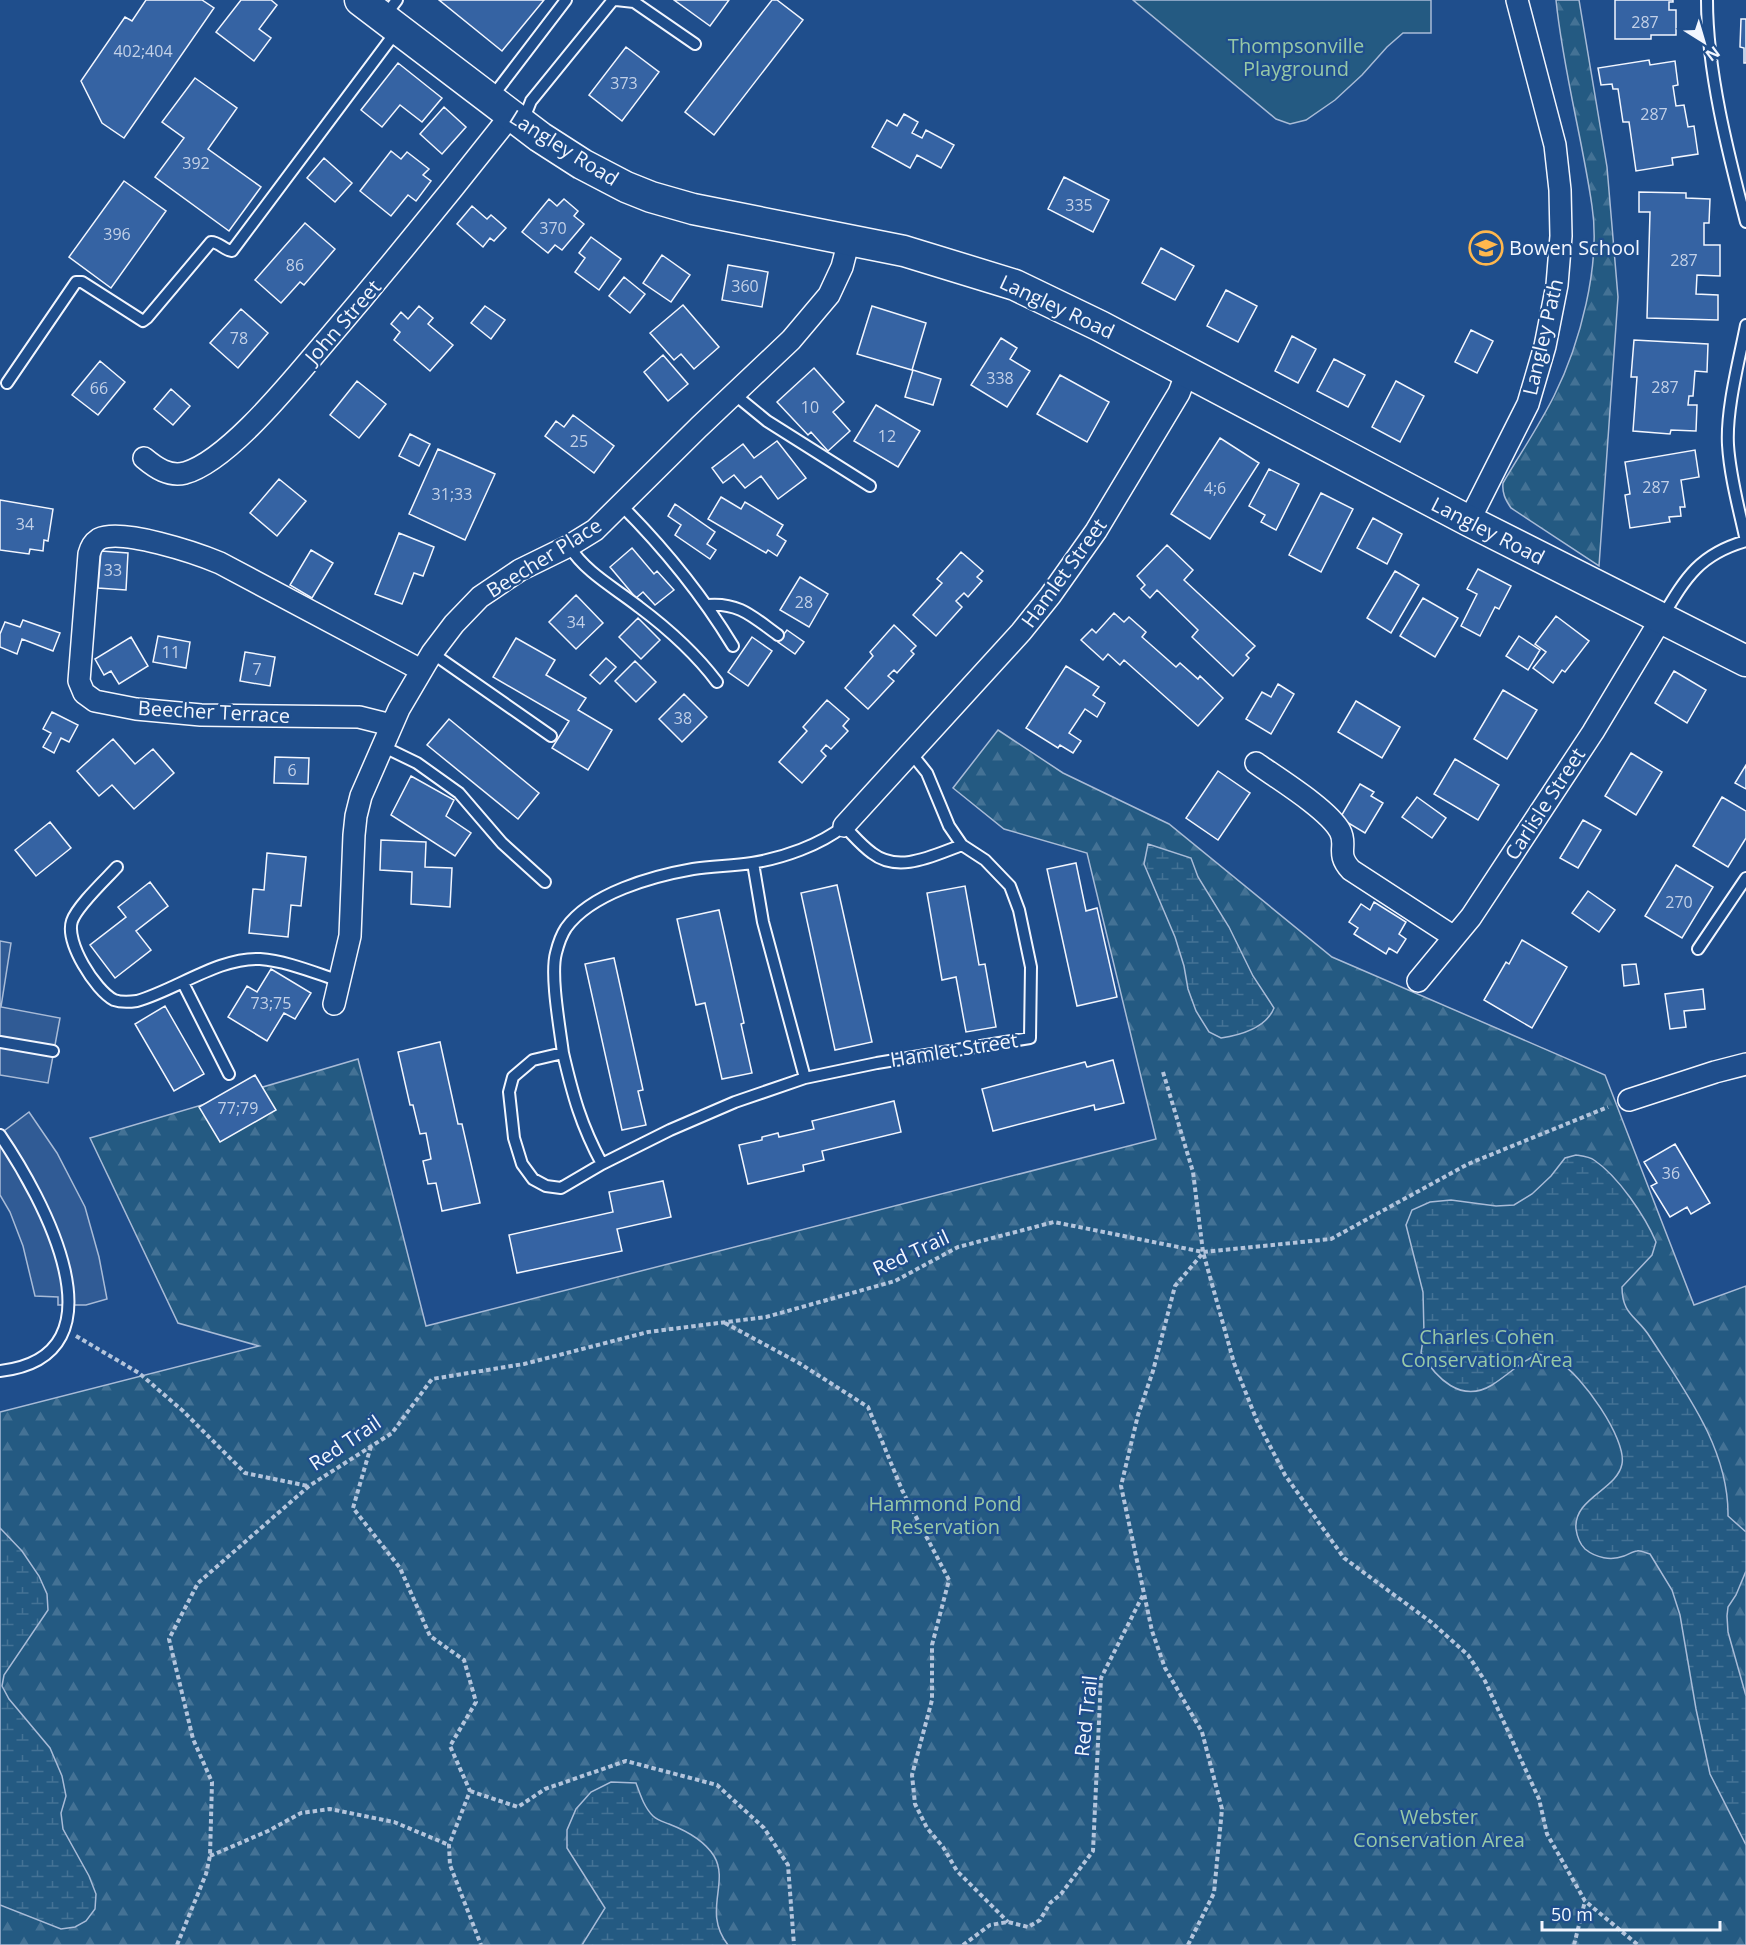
<svg xmlns="http://www.w3.org/2000/svg" width="1746" height="1945" viewBox="0 0 1746 1945" font-family="'Open Sans',sans-serif">
<style>
.green{fill:#245a82;stroke:#a8bbd7;stroke-width:1.5}
.forest{fill:url(#forest-firs);stroke:#a8bbd7;stroke-width:1.5}
.wetland{fill:url(#wetland-marsh);stroke:#a8bbd7;stroke-width:1.5}
.parking{fill:#305b95;stroke:#a8bbd7;stroke-width:1.5}
.building{fill:#3563a3;stroke:#f2f6ff;stroke-width:1.5}
.lines{fill:none;stroke-linecap:round;stroke-linejoin:round}
.lane-casing{stroke:#f2f6ff;stroke-width:14}
.street-casing{stroke:#f2f6ff;stroke-width:24}
.secondary-casing{stroke:#f2f6ff;stroke-width:33}
.path{stroke:#b3c4dc;stroke-width:4;stroke-dasharray:4.5 3;stroke-linecap:butt}
.lane{stroke:#1f4e8c;stroke-width:10}
.street{stroke:#1f4e8c;stroke-width:21}
.secondary{stroke:#1f4e8c;stroke-width:30}
.labels{text-anchor:middle;stroke-width:4.5;stroke-linejoin:round;paint-order:stroke}
.number-label{font-size:16px;fill:#c3d1e8}
.park-label{font-size:20px;fill:#97c8a6;stroke:#1f4e8c}
.street-label{font-size:20px;fill:#f2f6ff;stroke:#1f4e8c}
.poi-label{font-size:20px;fill:#f2f6ff;stroke:#1f4e8c;text-anchor:start}
</style>
<defs>
<pattern id="forest-firs" width="22" height="20" patternUnits="userSpaceOnUse" patternTransform="scale(1.5)"><rect width="22" height="20" fill="#245a82"/><path d="M5 1l3.5 6h-7zM16 11l3.5 6h-7z" fill="#447295"/></pattern>
<pattern id="wetland-marsh" width="20" height="14" patternUnits="userSpaceOnUse" patternTransform="scale(1.5)"><rect width="20" height="14" fill="#245a82"/><path d="M1 5h8M5 5V1M11 12h8M15 12V8" fill="none" stroke="#447295"/></pattern>
</defs>
<rect width="100%" height="100%" fill="#1f4e8c"/>
<path class="green" d="M1133,0H1431V33H1403L1387,47L1362,75L1335,100L1306,120L1290,124L1276,119Z"/>
<path class="forest" d="M1556,0H1579L1607,167L1618,297L1599,566L1511,508C1505,499 1502,493 1503,483C1520,454 1539,426 1554,396C1580,344 1601,265 1592,206C1582,137 1563,70 1556,0Z
M998,730L1063,773L1169,824L1332,957L1605,1075L1694,1305L1746,1286V1945H0V1412L259,1346L178,1323L90,1138L358,1059L426,1326L1156,1139L1087,853L1004,829L953,788Z"/>
<path class="wetland" d="M1148,844L1191,858L1198,877L1229,927L1253,976L1274,1008C1266,1028 1241,1035 1221,1038L1209,1032L1196,1011L1188,989L1184,966L1175,937L1144,864Z
M1576,1155C1582,1156 1590,1157 1594,1160C1618,1176 1645,1216 1656,1242L1652,1255L1622,1287C1622,1315 1637,1316 1650,1337C1685,1391 1729,1449 1728,1516L1746,1532V1571L1736,1595L1728,1607L1727,1616L1728,1632L1746,1696V1845L1710,1774L1696,1709L1680,1615L1672,1590L1650,1554C1646,1553 1640,1550 1637,1551C1633,1551 1628,1555 1624,1556C1611,1561 1596,1558 1585,1549C1579,1543 1577,1536 1576,1529C1573,1498 1617,1490 1622,1464C1627,1439 1581,1374 1559,1362C1553,1358 1545,1356 1538,1354C1520,1362 1508,1375 1492,1385C1461,1404 1436,1378 1421,1353L1424,1333L1423,1292L1406,1225L1412,1210L1430,1202L1451,1200L1496,1206L1514,1205L1532,1194L1551,1176L1565,1158Z
M0,1528L22,1551L39,1576L47,1594L48,1610L4,1675L2,1686L9,1699L50,1748L62,1776L66,1796L61,1813L63,1829L89,1876L96,1894L95,1909L86,1921L75,1927L61,1929L0,1905Z
M611,1782L636,1783C640,1794 644,1807 653,1816C657,1820 664,1822 669,1824C687,1831 704,1840 714,1856C730,1883 702,1912 728,1945H582L605,1908L567,1848V1830L576,1809L591,1792Z"/>
<path class="parking" d="M0,941L11,943L1,1007L60,1018L48,1083L0,1075Z
M29,1112L57,1153L85,1207L99,1257L107,1299L86,1305H58V1297L35,1296L23,1246L10,1212L0,1195V1134Z"/>
<path class="building" d="M146,0H202L214,8L124,138L102,123L81,81L125,17L132,21Z
M241,0H271L277,5L259,29L271,38L254,61L216,32Z
M439,0H544L502,51Z
M674,0H729L710,26Z
M772,0H777L803,20L714,135L685,112Z
M1615,0H1673V2H1669V10H1676V35H1651V39H1615Z
M1741,19H1746V63H1744V48L1740,47Z
M626,47L659,72L622,121L589,95Z
M1649,60L1650,65L1675,61L1678,85L1673,86L1676,106L1684,105L1688,127L1694,126L1698,154L1672,158L1673,165L1636,171L1629,122H1623L1618,89H1613L1612,84L1601,85L1598,68Z
M398,63L442,98L422,122L400,105L382,127L361,110Z
M195,78L237,108L208,149L261,187L229,231L155,177L184,138L162,122Z
M444,107L466,127L442,154L420,134Z
M904,114L918,122L912,133L922,138L926,130L954,145L941,168L917,155L910,168L872,147L887,120L897,126Z
M391,151L401,159L407,152L429,169L423,175L431,181L416,201L408,195L391,216L360,191Z
M324,158L352,183L335,202L307,178Z
M1064,177L1109,200L1093,232L1048,209Z
M124,181L166,211L111,288L69,257Z
M1639,192L1686,193V198L1710,199L1709,223H1704V245H1720V276L1697,275L1696,294L1718,295V320L1647,318L1650,212H1639Z
M549,199L557,206L564,199L578,211L574,216L584,224L562,250L555,245L548,253L522,232Z
M472,206L487,219L491,215L506,228L494,241L490,238L483,247L457,224Z
M305,223L335,249L304,285L300,282L281,303L255,280Z
M591,237L621,259L599,290L575,272L585,258L579,253Z
M1161,248L1194,266L1175,300L1142,283Z
M662,255L690,275L671,302L643,283Z
M728,265L768,272L762,307L722,300Z
M624,277L645,294L630,313L609,296Z
M1226,290L1257,306L1238,342L1207,326Z
M683,305L719,347L694,369L681,354L674,360L650,333Z
M419,306L433,318L428,324L453,345L430,371L394,340L400,332L391,324L401,312L408,319Z
M485,306L505,320L491,339L471,323Z
M872,306L926,323L912,370L857,354Z
M241,309L268,333L238,368L210,343Z
M1471,330L1493,341L1477,373L1455,362Z
M1292,336L1316,349L1298,383L1275,371Z
M1001,338L1017,348L1010,359L1030,371L1007,407L971,385Z
M1634,340L1708,344L1707,372L1695,371L1693,396H1689L1688,405H1697L1696,431L1671,430L1670,434L1633,431L1637,377H1631Z
M663,355L688,384L668,401L644,372Z
M1334,359L1365,375L1348,407L1317,391Z
M100,361L125,382L98,415L72,395Z
M814,368L844,402L833,412L850,431L828,451L811,432L808,435L777,402Z
M913,370L941,379L933,405L905,397Z
M1060,375L1109,402L1087,442L1037,414Z
M357,381L386,404L359,438L330,415Z
M1396,381L1424,396L1400,442L1372,427Z
M171,389L190,406L173,425L154,409Z
M876,405L920,431L898,467L854,441Z
M573,415L614,446L594,473L545,436L556,421L564,427Z
M410,434L430,444L419,466L399,456Z
M1220,438L1259,463L1210,539L1171,514Z
M777,441L806,478L778,499L761,476L745,488L734,475L723,483L712,468L743,444L754,458Z
M438,449L495,474L465,540L409,514Z
M1695,450L1699,477L1681,480L1685,507H1680L1681,516L1669,517L1670,522L1630,528L1625,495L1630,494L1625,462Z
M1269,469L1299,484L1276,530L1261,522L1265,515L1249,506Z
M279,479L306,501L277,536L250,513Z
M1321,493L1353,509L1321,572L1289,555Z
M721,497L741,509L745,502L783,525L777,535L786,541L777,556L768,550L766,553L708,519Z
M0,500L53,509L48,541L44,540L43,551L30,549L29,554L0,550Z
M675,504L715,532L707,544L716,550L710,559L675,535L681,525L668,516Z
M1373,518L1402,534L1387,564L1357,548Z
M399,533L434,547L423,576L414,573L402,604L375,594Z
M1167,545L1193,570L1184,580L1255,646L1246,655L1249,658L1233,676L1192,637L1198,630L1157,590L1150,598L1141,589L1145,585L1137,576Z
M632,548L654,574L657,571L674,590L655,605L643,592L636,598L610,567Z
M311,550L333,563L312,598L290,585Z
M101,551L128,553L126,590L98,588Z
M961,552L983,571L977,577L982,581L968,597L964,593L956,601L962,607L936,636L913,615L942,583L937,579Z
M1478,569L1511,586L1499,609L1495,607L1480,636L1461,626L1477,594L1467,589Z
M1395,571L1419,585L1391,633L1367,618Z
M800,577L828,594L809,627L780,610Z
M576,595L603,623L576,649L549,622Z
M1423,598L1458,618L1435,657L1400,636Z
M1114,613L1124,622L1129,617L1146,632L1142,637L1176,667L1180,663L1198,679L1200,676L1223,698L1198,726L1124,660L1120,665L1108,654L1103,660L1081,640L1092,629L1096,633Z
M1556,616L1589,641L1565,672L1562,670L1553,683L1533,668L1546,652L1535,644Z
M638,618L660,640L641,659L619,637Z
M23,620L60,633L53,651L22,639L17,654L0,647V634L5,622L20,627Z
M894,625L916,646L911,651L914,654L897,673L894,670L888,676L894,681L868,709L845,688L873,656L870,652Z
M787,630L804,642L795,654L778,642Z
M158,636L190,642L186,668L153,662Z
M1519,636L1540,650L1528,670L1506,656Z
M131,637L148,666L119,684L111,671L104,675L95,659Z
M752,637L772,651L748,686L728,672Z
M516,638L555,660L546,675L586,698L578,710L612,730L588,770L552,748L569,721L493,677Z
M245,652L275,657L270,686L240,681Z
M606,658L616,667L600,684L590,675Z
M635,661L656,682L636,702L615,681Z
M1066,666L1099,687L1093,695L1105,703L1097,717L1085,709L1069,733L1081,741L1073,753L1060,745L1058,748L1026,728Z
M1674,671L1706,690L1687,723L1655,703Z
M1278,684L1294,694L1271,734L1246,719L1262,692L1271,697Z
M1503,690L1537,710L1507,759L1474,739Z
M684,694L707,717L682,742L659,719Z
M827,700L849,719L843,726L848,731L831,749L826,745L821,751L826,756L802,783L779,762L807,731L803,727Z
M1356,701L1400,727L1382,758L1338,732Z
M52,712L78,725L69,742L61,738L54,753L43,747L51,733L43,729Z
M449,719L539,793L518,819L427,745Z
M113,739L135,764L153,749L174,773L134,809L112,785L99,796L77,771Z
M1631,753L1662,772L1636,815L1605,796Z
M275,757L309,758L308,784L274,783Z
M1455,759L1499,785L1478,820L1434,794Z
M1746,765V789L1735,783Z
M1218,771L1250,793L1218,840L1186,818Z
M411,776L454,800L446,816L471,833L455,856L391,815Z
M1360,784L1374,792L1371,796L1383,803L1365,833L1340,818Z
M1417,797L1446,818L1432,838L1402,817Z
M1722,797L1746,811V838L1728,867L1693,846Z
M1583,820L1601,830L1578,868L1560,858Z
M50,822L71,848L36,876L15,850Z
M381,840L426,842L425,867L452,868L450,907L411,904L412,872L380,870Z
M267,853L306,857L301,906L291,905L288,937L249,933L253,889L264,890Z
M1076,863L1086,911L1097,908L1117,997L1077,1006L1047,869Z
M1676,865L1713,887L1682,938L1645,916Z
M150,882L168,906L136,931L151,950L115,978L90,945L126,917L118,907Z
M837,885L872,1042L835,1050L801,893Z
M965,886L979,965L985,964L996,1027L966,1032L956,977L942,980L927,893Z
M1588,891L1615,910L1599,932L1572,913Z
M1374,902L1406,922L1399,934L1406,939L1397,953L1389,948L1386,954L1354,934L1358,928L1349,922L1361,904L1370,910Z
M719,910L744,1023L741,1024L752,1073L722,1079L705,1003L696,1005L677,919Z
M1522,940L1567,967L1532,1028L1484,1000L1506,962L1509,964Z
M614,958L643,1090L638,1091L646,1125L622,1130L585,964Z
M1636,964L1639,984L1624,986L1622,965Z
M271,969L311,993L295,1019L284,1013L267,1041L228,1017L247,986L257,992Z
M1703,989L1705,1009L1684,1011L1686,1027L1670,1029L1665,994Z
M165,1006L204,1074L174,1091L135,1024Z
M440,1042L458,1124H462L480,1203L442,1211L436,1183L428,1184L423,1161L431,1159L426,1133L420,1134L413,1105H410L398,1052Z
M1113,1060L1124,1103L1095,1110L1094,1105L993,1131L982,1089L1085,1062L1087,1067Z
M255,1075L276,1110L220,1142L199,1107Z
M894,1101L901,1132L822,1151L824,1160L803,1165L804,1171L748,1184L739,1145L762,1140V1137L778,1133L779,1137L814,1129L812,1121Z
M1675,1144L1710,1203L1691,1214L1687,1207L1670,1217L1651,1186L1657,1183L1644,1162Z
M663,1181L671,1217L617,1229L622,1251L517,1273L509,1235L613,1212L609,1192Z"/>
<g class="lines">
<g class="lane-casing">
<path id="lane" d="M616,0L634,2L695,44
M1707,0C1707,71 1728,153 1746,222
M384,17L397,0
M492,97L566,0
M523,121L531,101L613,0
M7,383L76,282H82L143,321L147,318L211,242C219,242 224,250 232,251L398,29
M734,394L767,421L870,486
M621,505C663,547 702,595 733,646
M1746,541C1739,509 1730,477 1728,445C1726,409 1739,361 1746,325
M569,546C586,573 615,588 639,607C667,628 696,654 717,682
M707,605C739,602 753,617 778,635
M1663,616C1686,577 1700,554 1746,541
M432,653L551,736
M382,746L417,763L459,793L502,843L545,882
M117,867C106,879 77,906 72,921C65,942 95,990 114,1000C122,1003 130,1002 137,1001C176,990 219,957 260,959C287,961 315,973 340,981
M1698,949L1746,878
M183,983L229,1074
M0,1042L53,1051
M563,1053C573,1096 581,1125 602,1164L561,1188L546,1186L533,1179L522,1164L514,1138L509,1092L513,1077L533,1060L563,1053C560,1029 550,975 556,953C558,945 562,934 566,928C591,893 653,876 693,869C712,866 732,866 752,863C783,858 820,845 844,826C853,835 861,845 872,853C899,874 934,855 962,845
M805,1078L877,1063L1030,1038L1031,967L1019,910L1010,886L985,860L962,845L949,826L927,773L911,753
M0,1135C41,1195 131,1356 0,1371
M602,1164L670,1130L735,1102L805,1078L763,922L753,863"/>
</g>
<g class="street-casing">
<path id="street" d="M144,458C156,468 169,477 185,473C228,461 291,382 321,347C386,271 449,194 511,115
M1469,521L1528,404L1545,346L1557,285L1561,236L1560,190L1555,145L1517,0
M391,725L359,717L201,715L136,709L95,701L84,693L79,681L89,554C91,547 93,543 99,539C122,528 196,553 220,563L421,670
M1256,763C1277,778 1328,809 1340,831C1348,846 1335,853 1351,870L1454,937
M844,826L1021,632L1050,596L1096,531L1179,393L1187,372
M1418,981L1471,917L1593,732L1661,619
M334,1004L350,936L354,835L356,816L361,796L399,709L432,653L454,624L480,597L520,570L569,546L595,530L699,427L791,340L829,295L842,267L849,240
M1629,1100L1715,1072L1746,1064"/>
</g>
<g class="secondary-casing">
<path id="secondary" d="M360,0L540,137L582,164L626,187L651,197L693,209L904,251L1015,285L1100,326L1469,521L1746,661"/>
</g>
<path class="path" d="M1163,1072L1193,1172L1203,1252L1234,1363L1257,1421L1285,1475L1344,1558L1431,1622L1468,1655L1485,1681L1539,1799L1547,1834L1585,1901L1638,1945
M725,1323L799,1363L868,1407L902,1490L949,1580L932,1645V1700L912,1775L915,1804L927,1828L943,1847L957,1871L1008,1922
M76,1336L139,1373L183,1411L245,1473L308,1486
M371,1446L353,1508L400,1568L430,1636L464,1660L476,1702L450,1746L470,1791L449,1845L450,1865L481,1945
M470,1791L518,1807L545,1789L626,1761L717,1785L764,1828L788,1865L794,1945
M210,1856L268,1831L301,1813L330,1809L394,1822L449,1845
M177,1945L206,1874L210,1856L212,1782L193,1739L169,1639L198,1583L309,1486L392,1433L432,1379L524,1364L648,1332L766,1317L895,1281L958,1247L1054,1222L1203,1252L1331,1239L1468,1164L1608,1107
M963,1945L990,1925L1008,1922L1028,1927L1040,1920L1050,1903L1061,1894L1093,1851L1101,1678L1144,1593
M1188,1945L1214,1893L1222,1809L1202,1732L1165,1668L1152,1631L1121,1486L1138,1415L1153,1371L1175,1286L1203,1253
M1574,1945L1585,1901"/>
<use href="#lane" class="lane"/>
<use href="#street" class="street"/>
<use href="#secondary" class="secondary"/>
</g>
<defs>
<g id="school-ring" transform="scale(1.725)"><circle r="9.5" fill="#1f4e8c" stroke="#ffb74d" stroke-width="1.5"/><path d="M0-5L7-2L0 1L-7-2ZM-4 1L0 2.5L4 1V4Q0 6-4 4Z" fill="#ffb74d"/></g>
</defs>
<g fill-rule="evenodd">
<use href="#school-ring" x="1486" y="248"/>
</g>
<g class="labels">
<g class="number-label">
<text x="1645" y="28">287</text>
<text x="143" y="57">402;404</text>
<text x="624" y="89">373</text>
<text x="1654" y="120">287</text>
<text x="196" y="169">392</text>
<text x="1079" y="211">335</text>
<text x="553" y="234">370</text>
<text x="117" y="240">396</text>
<text x="1684" y="266">287</text>
<text x="295" y="271">86</text>
<text x="745" y="292">360</text>
<text x="239" y="344">78</text>
<text x="1000" y="384">338</text>
<text x="1665" y="393">287</text>
<text x="99" y="394">66</text>
<text x="810" y="413">10</text>
<text x="887" y="442">12</text>
<text x="579" y="447">25</text>
<text x="1656" y="493">287</text>
<text x="1215" y="494">4;6</text>
<text x="452" y="500">31;33</text>
<text x="25" y="530">34</text>
<text x="113" y="576">33</text>
<text x="804" y="608">28</text>
<text x="576" y="628">34</text>
<text x="171" y="658">11</text>
<text x="257" y="675">7</text>
<text x="683" y="724">38</text>
<text x="292" y="776">6</text>
<text x="1679" y="908">270</text>
<text x="271" y="1009">73;75</text>
<text x="238" y="1114">77;79</text>
<text x="1671" y="1179">36</text>
</g>
<g class="park-label">
<text x="1296" y="53">Thompsonville<tspan x="1296" dy="23">Playground</tspan></text>
<text x="1487" y="1344">Charles Cohen<tspan x="1487" dy="23">Conservation Area</tspan></text>
<text x="945" y="1511">Hammond Pond<tspan x="945" dy="23">Reservation</tspan></text>
<text x="1439" y="1824">Webster<tspan x="1439" dy="23">Conservation Area</tspan></text>
</g>
<g class="street-label">
<text transform="translate(564 148) rotate(32)" y="7">Langley Road</text>
<text transform="translate(1057 307) rotate(25)" y="7">Langley Road</text>
<text transform="translate(343 322) rotate(-49)" y="7">John Street</text>
<text transform="translate(1543 337) rotate(-77)" y="7">Langley Path</text>
<text transform="translate(1488 531) rotate(27)" y="7">Langley Road</text>
<text transform="translate(544 558) rotate(-32)" y="7">Beecher Place</text>
<text transform="translate(1064 573) rotate(-54)" y="7">Hamlet Street</text>
<text transform="translate(214 712) rotate(3)" y="7">Beecher Terrace</text>
<text transform="translate(1545 804) rotate(-57)" y="7">Carlisle Street</text>
<text transform="translate(954 1050) rotate(-9)" y="7">Hamlet Street</text>
<text transform="translate(911 1253) rotate(-25)" y="7">Red Trail</text>
<text transform="translate(345 1443) rotate(-34)" y="7">Red Trail</text>
<text transform="translate(1086 1716) rotate(-84)" y="7">Red Trail</text>
</g>
<g class="poi-label">
<text x="1509" y="255">Bowen School</text>
</g>
</g>
<g transform="translate(1704 42) rotate(143)" stroke="#1f4e8c" stroke-width="4.5" paint-order="stroke">
<path d="M0-4.5L10 22L0 15L-10 22Z" fill="#f2f6ff"/>
<text y="-9" font-size="16" font-weight="bold" text-anchor="middle" fill="#f2f6ff">N</text>
</g>
<path d="M1542 1921v9h178v-9" fill="none" stroke="#f2f6ff" stroke-width="3"/>
<text x="1551" y="1921" font-size="18" fill="#f2f6ff" stroke="#1f4e8c" stroke-width="4.5" paint-order="stroke">50 m</text>
</svg>
